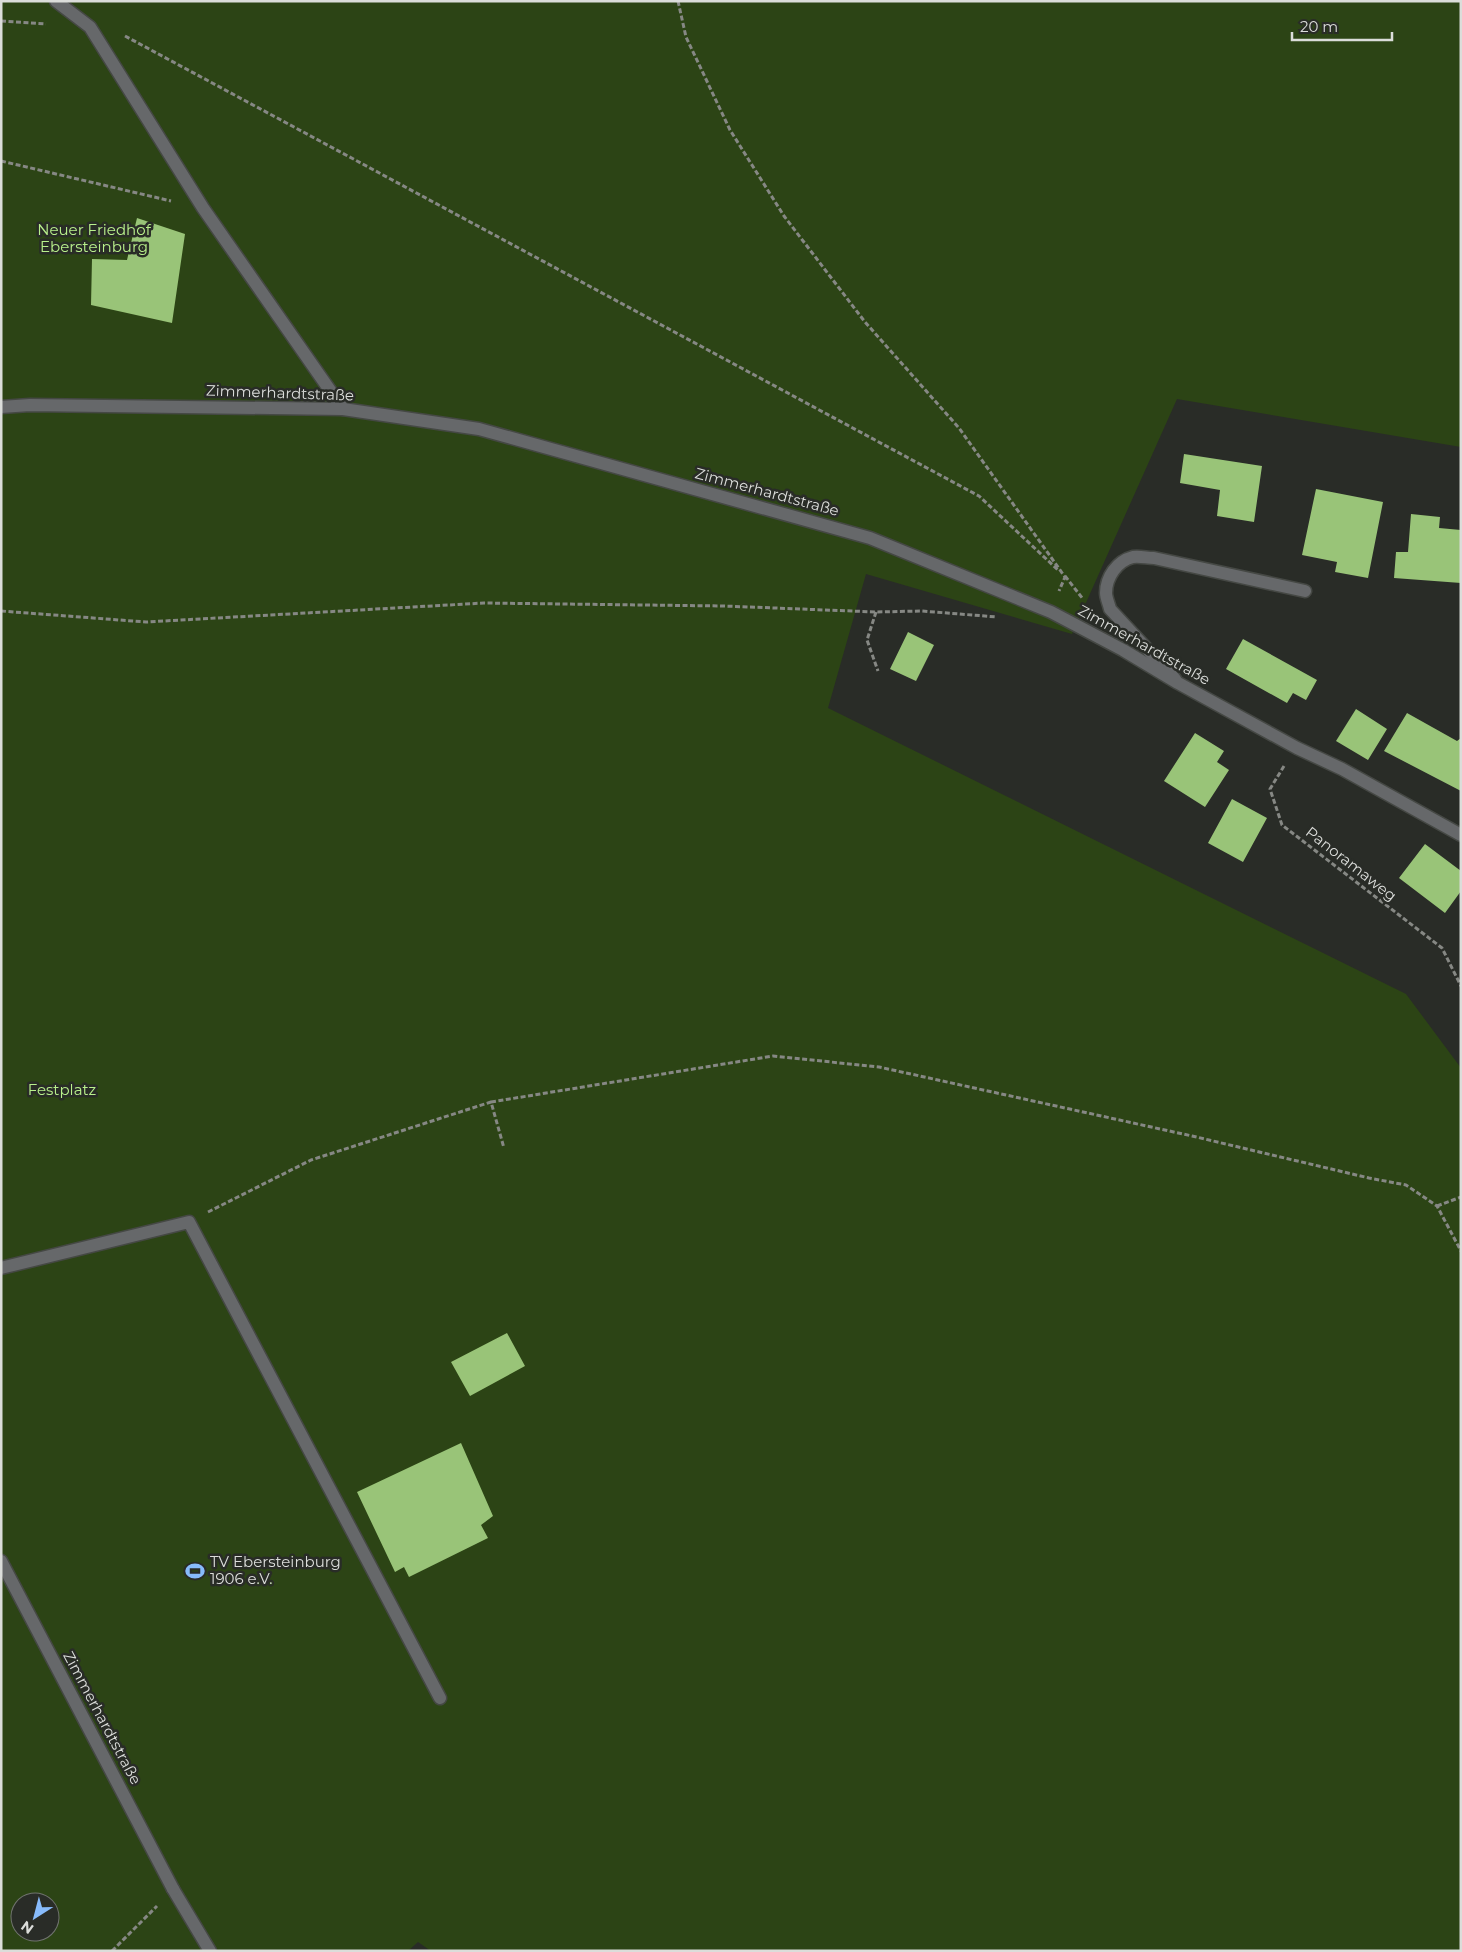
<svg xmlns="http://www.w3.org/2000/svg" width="1462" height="1952" viewBox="0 0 1462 1952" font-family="Montserrat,sans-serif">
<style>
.green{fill:#2c4415;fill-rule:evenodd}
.building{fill:#99c478}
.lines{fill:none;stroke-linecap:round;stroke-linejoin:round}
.service-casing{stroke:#454844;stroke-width:15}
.minor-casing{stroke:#454844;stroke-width:15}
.path{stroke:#868884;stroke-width:3;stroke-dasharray:5 2.5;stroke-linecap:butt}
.service{stroke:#66686a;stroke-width:12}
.minor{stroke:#66686a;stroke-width:12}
.labels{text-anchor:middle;stroke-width:5;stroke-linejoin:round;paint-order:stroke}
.park-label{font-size:15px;fill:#b9f18c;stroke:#292c27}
.street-label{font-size:15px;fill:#dbddda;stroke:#292c27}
.poi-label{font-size:15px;fill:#dbddda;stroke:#292c27;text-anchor:start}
</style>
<rect width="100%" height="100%" fill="#292c27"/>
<path class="green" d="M1,1H1461V447L1177,399L1072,634L866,574L828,708L1406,994L1461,1068V1951H431L418,1942L408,1951H1ZM20,1902H50V1932H20Z"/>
<path class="building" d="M137,218L185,234L172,323L91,305L92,259L127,260Z
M1184,454L1262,466L1254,522L1217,516L1220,490L1180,483Z
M1316,489L1383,502L1368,578L1335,572L1337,562L1302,555Z
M1411,514L1440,517L1439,528L1461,530V583L1394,578L1396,552H1408Z
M908,632L934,645L916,681L890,669Z
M1243,639L1317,680L1306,700L1293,693L1287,703L1226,669Z
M1356,709L1387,729L1368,760L1336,741Z
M1407,713L1457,741L1461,738V791L1384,751Z
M1195,733L1224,751L1217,762L1229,770L1205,807L1164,781Z
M1232,799L1267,818L1243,862L1208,843Z
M1425,844L1461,871V891L1445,913L1399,878Z
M507,1333L525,1366L470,1396L451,1362Z
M461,1443L493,1516L481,1525L488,1538L409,1577L404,1567L395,1572L357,1492Z"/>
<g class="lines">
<g class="service-casing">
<path id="service" d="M56,1L90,27L203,208L343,409
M1175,679L1110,609C1109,604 1106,598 1106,593C1106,577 1117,561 1133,557C1140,556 1147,558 1154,558L1305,591
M1,1268L189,1222L440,1698
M173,1889L210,1951"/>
</g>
<g class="minor-casing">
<path id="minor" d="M1,407L30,405L343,409L479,429L870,538L1051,612L1123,650L1178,683L1297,748L1342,769L1461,835
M1,1561L173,1889"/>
</g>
<path class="path" d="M678,1L686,37L730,130L784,216L865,322L959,428L1065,577L1059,591
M1,21L46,24
M125,36L979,496L1058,570
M1,161L171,201
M1065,576L1083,599
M1,611L146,622L484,603L724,606L876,612L922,611L997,617
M876,612L867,640L878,671
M1284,766L1270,789L1282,825L1442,948L1461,986
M491,1102L773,1056L879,1067L1192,1136L1369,1178L1406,1185L1437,1206L1461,1251
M1437,1206L1461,1197
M208,1212L311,1160L491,1102L504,1148
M112,1951L157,1906"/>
<use href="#service" class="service"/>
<use href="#minor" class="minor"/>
</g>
<defs>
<g id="stadium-bare" transform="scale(1.5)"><path d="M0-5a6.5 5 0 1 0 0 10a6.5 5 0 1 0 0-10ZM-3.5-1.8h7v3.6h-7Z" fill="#87bbfb" stroke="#292c27" stroke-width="2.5" paint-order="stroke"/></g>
</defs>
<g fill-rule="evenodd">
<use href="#stadium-bare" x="195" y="1571"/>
</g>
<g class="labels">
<g class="park-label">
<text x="94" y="235">Neuer Friedhof<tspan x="94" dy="17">Ebersteinburg</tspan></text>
<text x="62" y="1095">Festplatz</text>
</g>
<g class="street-label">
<text transform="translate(280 393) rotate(2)" y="5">Zimmerhardtstraße</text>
<text transform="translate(767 492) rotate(15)" y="5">Zimmerhardtstraße</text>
<text transform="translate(1144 645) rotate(29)" y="5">Zimmerhardtstraße</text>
<text transform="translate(1351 864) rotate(38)" y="5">Panoramaweg</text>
<text transform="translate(102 1718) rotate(62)" y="5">Zimmerhardtstraße</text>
</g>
<g class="poi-label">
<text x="210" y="1567">TV Ebersteinburg<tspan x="210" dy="17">1906 e.V.</tspan></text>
</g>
</g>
<rect width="1462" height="1952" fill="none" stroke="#dbddda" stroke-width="5"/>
<g transform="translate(35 1917) rotate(216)"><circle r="24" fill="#292c27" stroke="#70736f"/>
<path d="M0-4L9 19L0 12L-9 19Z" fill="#87bbfb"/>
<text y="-8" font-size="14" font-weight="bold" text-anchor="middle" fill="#dbddda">N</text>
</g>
<path d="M1292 32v8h100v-8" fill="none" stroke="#dbddda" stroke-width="2.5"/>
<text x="1300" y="32" font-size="15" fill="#dbddda" stroke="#292c27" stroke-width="4" paint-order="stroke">20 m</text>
</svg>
